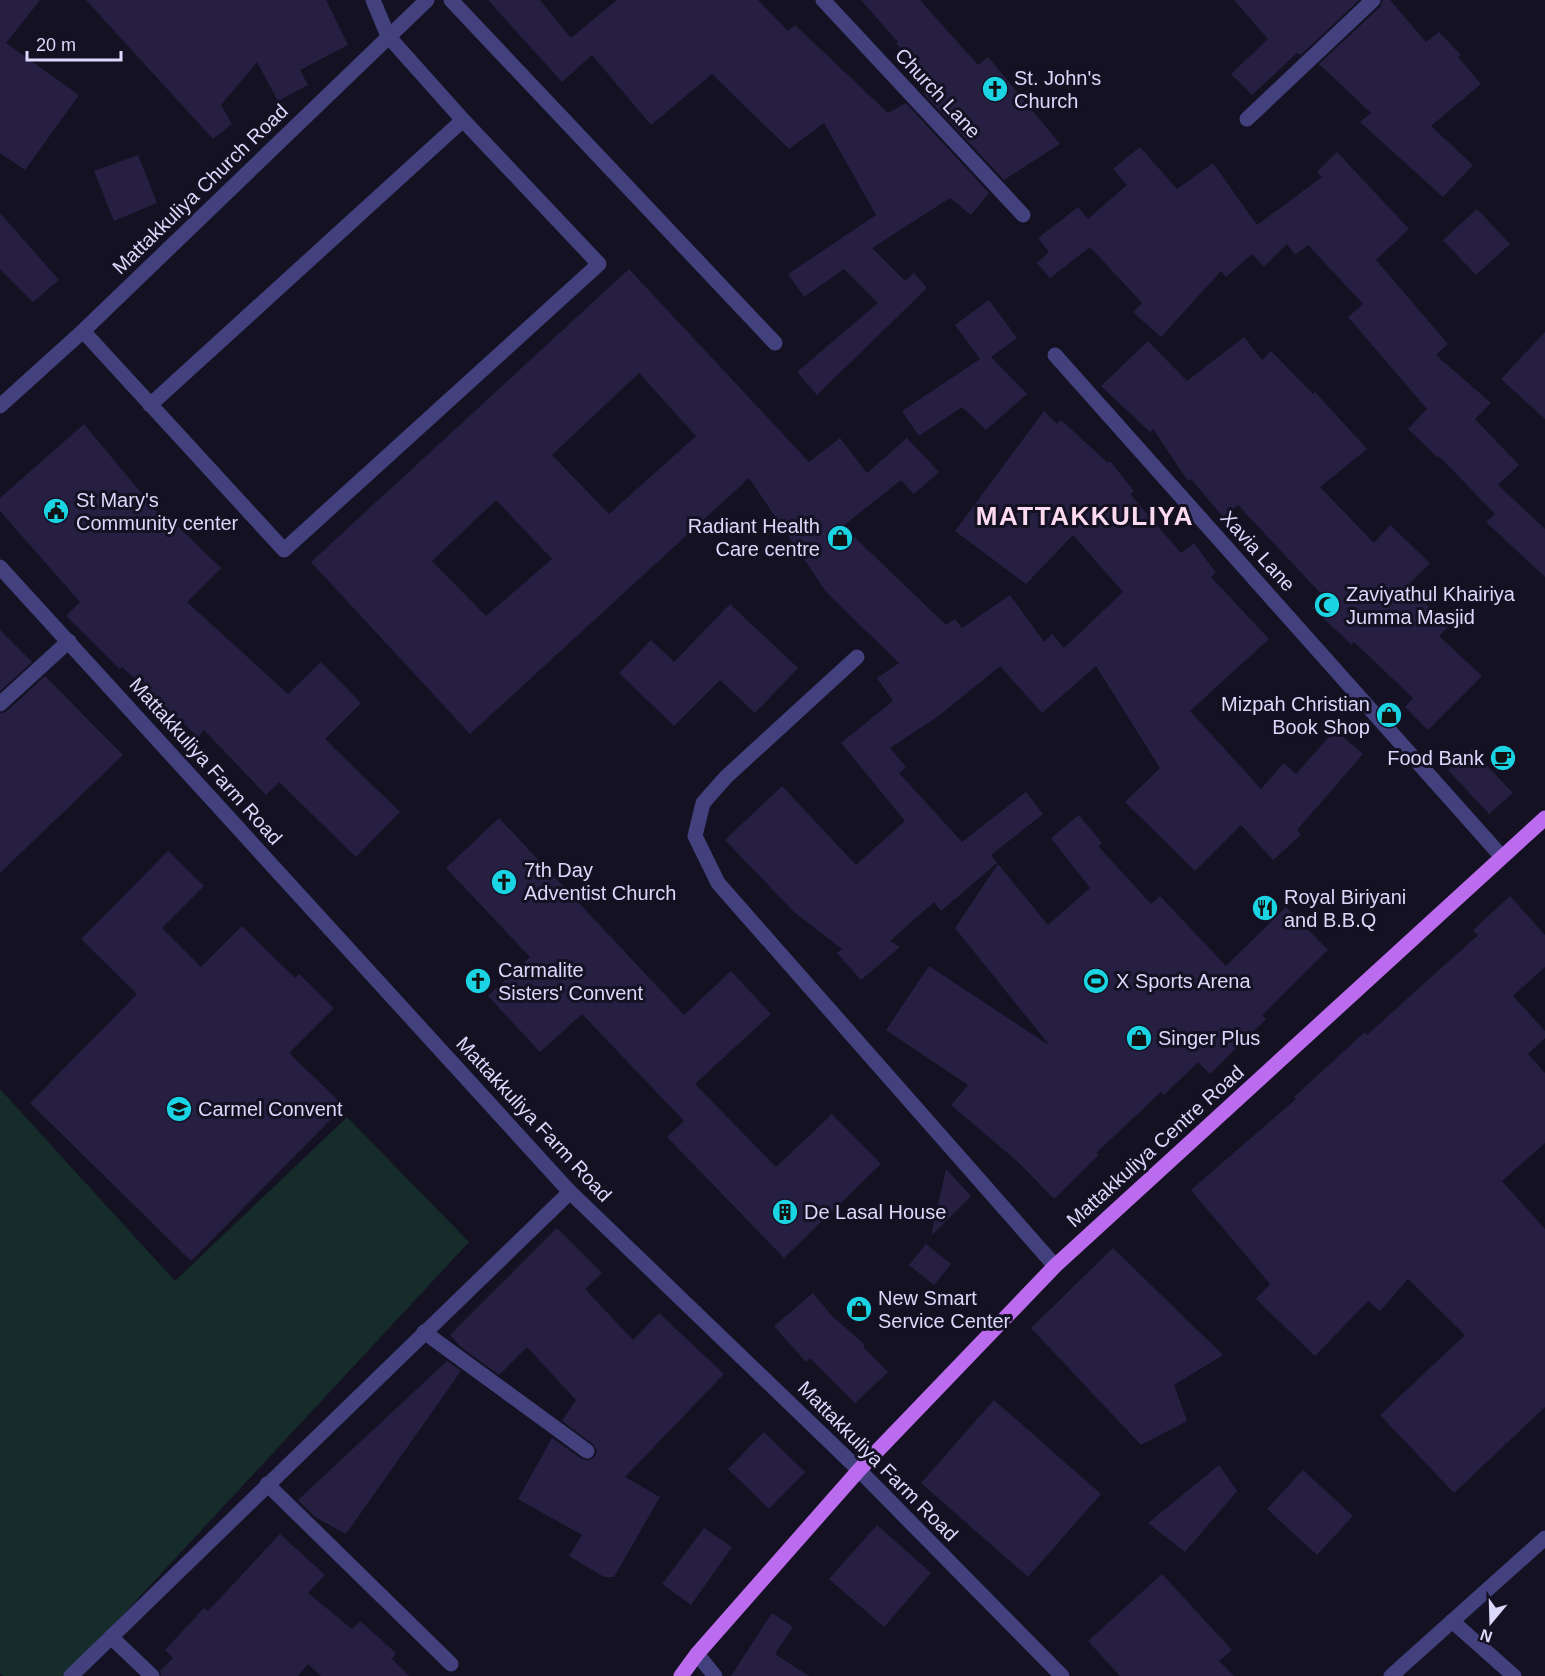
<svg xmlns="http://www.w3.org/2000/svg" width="1545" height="1676" viewBox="0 0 1545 1676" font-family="Helvetica,sans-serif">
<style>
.green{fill:#152c2b}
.building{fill:#261f42;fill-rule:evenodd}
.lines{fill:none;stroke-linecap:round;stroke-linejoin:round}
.service{stroke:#42417d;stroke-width:15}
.minor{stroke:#42417d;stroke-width:15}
.tertiary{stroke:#42417d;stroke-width:15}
.primary{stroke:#bb6bee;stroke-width:15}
.labels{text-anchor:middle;stroke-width:6;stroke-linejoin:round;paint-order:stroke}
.poi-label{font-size:20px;fill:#dbd8fb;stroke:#141123;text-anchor:start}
.street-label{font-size:20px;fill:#dbd8fb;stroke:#141123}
.district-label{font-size:26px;font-weight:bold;letter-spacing:1.5px;fill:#fbd9ef;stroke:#141123}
</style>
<rect width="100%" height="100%" fill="#141123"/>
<path class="green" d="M0,1089L175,1281L347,1117L469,1242L66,1676H3L0,1673Z"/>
<path class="building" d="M0,0H40L6,43L79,95L25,170L0,153Z
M86,0H326L348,45L300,70L308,85L278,101L257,62L221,105L232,124L213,139Z
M488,0H540L571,38L617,0H758L788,31L795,25L888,113L906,103L989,193L971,215L950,198L872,248L905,281L914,273L927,288L817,395L797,372L878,303L844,269L804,297L788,274L876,215L824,123L789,149L712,74L651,125L592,55L562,82Z
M861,0H920L978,65L988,57L1060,144L1004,180L923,93L935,87L896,43L898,42Z
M1234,0H1359L1303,53L1300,55L1297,53L1252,95L1231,74L1268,39Z
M1383,0H1390L1426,42L1439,32L1461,55L1458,57L1481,84L1431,126L1473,165L1443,197L1360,122L1371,113L1319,64L1380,7Z
M1140,147L1177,189L1213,163L1257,225L1322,177L1317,172L1337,152L1409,229L1376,260L1448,344L1436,355L1491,403L1475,419L1519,465L1498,485L1545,529V577L1486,522L1495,514L1439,456L1438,458L1408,429L1427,409L1348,317L1363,304L1308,245L1295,255L1287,244L1264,267L1252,254L1226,277L1221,271L1161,337L1133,312L1142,303L1090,247L1050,278L1037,263L1049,252L1038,238L1078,207L1088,219L1127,185L1113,169Z
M138,155L157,203L114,221L94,171Z
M1477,209L1510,244L1476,275L1443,240Z
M0,213L59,280L33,302L0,269Z
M629,269L809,462L840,438L867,473L907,438L939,472L914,494L901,480L843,526L946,625L955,619L962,628L1010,595L1044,642L1052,634L1064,648L1123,592L1073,535L1026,584L955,531L1044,411L1057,424L1061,420L1108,463L1110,461L1134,491L1130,494L1181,553L1194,543L1216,573L1211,577L1269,639L1190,711L1261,789L1284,763L1296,774L1335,730L1363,754L1297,830L1301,835L1273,860L1241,825L1195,871L1125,802L1160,768L1096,666L1042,713L1000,666L940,715L890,748L906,767L899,773L962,842L1026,792L1043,814L991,855L997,863L941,911L934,902L890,941L900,947L861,980L837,953L842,949L794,912L725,840L782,786L856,865L905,821L841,743L893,701L877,678L899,663L827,593L749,478L470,734L311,562ZM639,373L696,436L609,514L552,455ZM496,500L552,559L486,616L432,561Z
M989,300L1017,338L991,357L1027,394L986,430L962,407L919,436L902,411L980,359L955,325Z
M1545,332V419L1501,379Z
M1244,337L1262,360L1271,351L1313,394L1315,392L1367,449L1320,487L1374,543L1390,525L1430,563L1407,586L1449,626L1439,636L1482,676L1428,730L1405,707L1413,698L1354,642L1352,645L1312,608L1323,596L1238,505L1223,517L1191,479L1188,481L1153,429L1150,432L1101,386L1148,341L1187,381Z
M84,424L162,518L166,515L221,568L187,602L288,694L321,662L361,703L325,739L400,812L356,857L279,782L266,795L204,730L198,737L122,667L120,669L66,616L80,602L0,511V498Z
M730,604L798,668L755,713L720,680L674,726L619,673L651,640L674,662Z
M0,630L32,662L0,691Z
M45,676L123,755L0,873V714L7,711Z
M1471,749L1513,793L1489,814L1448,770Z
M1079,815L1102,843L1098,846L1151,904L1160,896L1226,966L1286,907L1328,950L1262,1015L1266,1019L1210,1074L1198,1062L1164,1095L1161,1092L1096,1153L1099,1155L1054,1199L1018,1162L951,1105L968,1085L886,1030L929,966L1050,1046L955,928L998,864L1048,925L1090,888L1051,838Z
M499,818L684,1015L731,971L771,1014L695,1084L776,1167L832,1114L881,1164L784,1258L667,1137L684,1121L582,1014L540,1052L488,996L530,957L446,868Z
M168,851L204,886L162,928L201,967L242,926L295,978L299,974L334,1008L289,1053L344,1106L191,1261L30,1103L137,994L81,939Z
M1510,896L1545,935V967L1513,996L1545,1031V1038L1528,1054L1545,1073V1143L1502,1181L1545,1229V1407L1454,1493L1380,1415L1465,1335L1408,1279L1380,1311L1368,1301L1315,1356L1256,1299L1270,1284L1191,1190L1296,1099L1294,1097L1365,1032L1367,1035L1478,935L1473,930Z
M946,1169L971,1196L931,1236Z
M557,1228L602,1273L585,1289L633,1340L659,1313L724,1374L625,1477L660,1497L614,1577H604L569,1556L582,1535L518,1499L552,1438L582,1459L590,1460L595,1456L597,1451L593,1444L562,1421L576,1400L527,1347L499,1375L461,1347L450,1335Z
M926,1244L951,1264L934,1285L909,1265Z
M1113,1248L1223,1355L1174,1385L1187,1421L1141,1445L1031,1328Z
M813,1293L831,1315L865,1345L863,1347L888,1372L855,1403L810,1358L806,1362L774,1326Z
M447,1361L461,1371L346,1534L315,1517L298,1500Z
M994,1400L1101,1494L1028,1577L921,1483Z
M764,1432L805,1472L769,1509L728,1469Z
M1219,1465L1237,1491L1185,1552L1148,1523Z
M1303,1470L1353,1516L1317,1555L1267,1509Z
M877,1525L931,1573L884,1627L829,1579Z
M704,1528L732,1547L691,1605L662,1584Z
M280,1534L325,1575L308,1593L352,1629L360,1621L396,1653L392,1659L409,1676H321L308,1664L298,1676H161L160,1671L173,1658L165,1650L204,1608L208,1611Z
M1162,1574L1232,1650L1219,1661L1234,1676H1120L1088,1641Z
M772,1613L793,1627L775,1654L809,1676H731Z"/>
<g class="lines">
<path class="service" d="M451,0L775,343
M83,331L284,550L599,264L463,120L388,36
M150,405L463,120"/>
<path class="minor" d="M373,0L388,36
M823,0L1023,215
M1247,119L1373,0
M1055,355L1502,857
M857,657L726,777L703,803L695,836L718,883L1055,1266
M0,704L69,641
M424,1332L587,1451
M267,1484L451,1664
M1452,1621L1514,1676
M111,1637L152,1676
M697,1654L715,1676"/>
<path class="tertiary" d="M0,406L83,331L427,0
M0,567L570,1192L859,1470L1062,1676
M71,1676L570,1192
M1391,1676L1545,1538"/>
<path class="primary" d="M681,1676L697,1654L859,1470L1055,1266L1545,818"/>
</g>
<defs>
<g id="church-disc" transform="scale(1.35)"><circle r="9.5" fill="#1ad4e4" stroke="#141123"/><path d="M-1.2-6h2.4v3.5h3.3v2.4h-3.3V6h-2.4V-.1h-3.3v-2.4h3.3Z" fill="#111"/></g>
<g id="civic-disc" transform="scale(1.35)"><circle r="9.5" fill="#1ad4e4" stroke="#141123"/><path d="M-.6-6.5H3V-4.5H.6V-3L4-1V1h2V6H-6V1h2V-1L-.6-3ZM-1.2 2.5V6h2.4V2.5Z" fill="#111"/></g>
<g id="shop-disc" transform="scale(1.35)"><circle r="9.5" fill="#1ad4e4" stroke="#141123"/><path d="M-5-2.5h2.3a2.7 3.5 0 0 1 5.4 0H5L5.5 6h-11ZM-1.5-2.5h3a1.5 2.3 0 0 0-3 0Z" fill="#111"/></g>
<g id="mosque-disc" transform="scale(1.35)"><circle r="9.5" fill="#1ad4e4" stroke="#141123"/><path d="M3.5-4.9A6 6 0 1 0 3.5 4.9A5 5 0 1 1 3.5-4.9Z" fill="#111"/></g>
<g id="cafe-disc" transform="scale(1.35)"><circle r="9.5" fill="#1ad4e4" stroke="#141123"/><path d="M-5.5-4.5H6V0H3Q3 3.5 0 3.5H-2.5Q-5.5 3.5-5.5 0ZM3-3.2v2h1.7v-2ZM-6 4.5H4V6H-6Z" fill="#111"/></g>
<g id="restaurant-disc" transform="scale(1.35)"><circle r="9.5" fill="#1ad4e4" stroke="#141123"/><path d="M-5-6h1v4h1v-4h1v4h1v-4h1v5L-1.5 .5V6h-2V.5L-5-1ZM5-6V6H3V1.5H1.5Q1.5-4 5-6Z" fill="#111"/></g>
<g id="stadium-disc" transform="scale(1.35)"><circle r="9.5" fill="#1ad4e4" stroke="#141123"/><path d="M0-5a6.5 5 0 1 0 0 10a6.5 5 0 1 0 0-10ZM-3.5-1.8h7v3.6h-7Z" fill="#111"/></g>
<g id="school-disc" transform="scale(1.35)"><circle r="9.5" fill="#1ad4e4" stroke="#141123"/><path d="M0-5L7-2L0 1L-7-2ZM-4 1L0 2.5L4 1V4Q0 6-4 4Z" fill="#111"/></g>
<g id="building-disc" transform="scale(1.35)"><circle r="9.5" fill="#1ad4e4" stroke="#141123"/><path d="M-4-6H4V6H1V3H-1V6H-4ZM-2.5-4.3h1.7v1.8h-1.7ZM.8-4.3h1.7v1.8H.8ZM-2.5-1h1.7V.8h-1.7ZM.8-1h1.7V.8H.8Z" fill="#111"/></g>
</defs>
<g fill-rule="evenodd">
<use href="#church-disc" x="995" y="89"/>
<use href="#civic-disc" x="56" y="511"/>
<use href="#shop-disc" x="840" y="538"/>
<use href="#mosque-disc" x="1327" y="605"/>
<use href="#shop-disc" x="1389" y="715"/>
<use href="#cafe-disc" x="1503" y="758"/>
<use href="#church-disc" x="504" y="882"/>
<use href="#restaurant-disc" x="1265" y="908"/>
<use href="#church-disc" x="478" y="981"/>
<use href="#stadium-disc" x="1096" y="981"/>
<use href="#shop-disc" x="1139" y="1038"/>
<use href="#school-disc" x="179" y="1109"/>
<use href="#building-disc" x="785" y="1212"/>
<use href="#shop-disc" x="859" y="1309"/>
</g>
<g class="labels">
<g class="poi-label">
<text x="1014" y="85">St. John's<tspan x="1014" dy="23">Church</tspan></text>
<text x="76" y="507">St Mary's<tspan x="76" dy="23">Community center</tspan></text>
<text x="820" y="533" text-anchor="end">Radiant Health<tspan x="820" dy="23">Care centre</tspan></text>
<text x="1346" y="601">Zaviyathul Khairiya<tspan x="1346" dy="23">Jumma Masjid</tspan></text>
<text x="1370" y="711" text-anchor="end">Mizpah Christian<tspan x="1370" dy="23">Book Shop</tspan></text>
<text x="1484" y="765" text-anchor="end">Food Bank</text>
<text x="524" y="877">7th Day<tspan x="524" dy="23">Adventist Church</tspan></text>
<text x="1284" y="904">Royal Biriyani<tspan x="1284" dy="23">and B.B.Q</tspan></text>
<text x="498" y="977">Carmalite<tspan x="498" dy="23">Sisters' Convent</tspan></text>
<text x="1116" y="988">X Sports Arena</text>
<text x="1158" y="1045">Singer Plus</text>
<text x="198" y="1116">Carmel Convent</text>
<text x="804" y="1219">De Lasal House</text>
<text x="878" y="1305">New Smart<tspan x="878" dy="23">Service Center</tspan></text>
</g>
<g class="street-label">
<text transform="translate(938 93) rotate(47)" y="7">Church Lane</text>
<text transform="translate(200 189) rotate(-44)" y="7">Mattakkuliya Church Road</text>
<text transform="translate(1258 551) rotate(48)" y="7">Xavia Lane</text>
<text transform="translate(206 761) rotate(48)" y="7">Mattakkuliya Farm Road</text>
<text transform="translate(534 1119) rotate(47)" y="7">Mattakkuliya Farm Road</text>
<text transform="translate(1155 1146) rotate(-42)" y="7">Mattakkuliya Centre Road</text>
<text transform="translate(878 1461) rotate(45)" y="7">Mattakkuliya Farm Road</text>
</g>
<g class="district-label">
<text x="1085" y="525">MATTAKKULIYA</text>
</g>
</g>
<g transform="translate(1491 1622) rotate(199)" stroke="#141123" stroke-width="4.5" paint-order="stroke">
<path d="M0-4.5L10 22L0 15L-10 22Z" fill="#dbd8fb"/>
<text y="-9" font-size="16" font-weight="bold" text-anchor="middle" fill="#dbd8fb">N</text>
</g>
<path d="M27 51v9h94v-9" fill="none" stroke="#dbd8fb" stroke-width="3"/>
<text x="36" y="51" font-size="18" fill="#dbd8fb" stroke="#141123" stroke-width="4.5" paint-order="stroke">20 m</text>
</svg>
